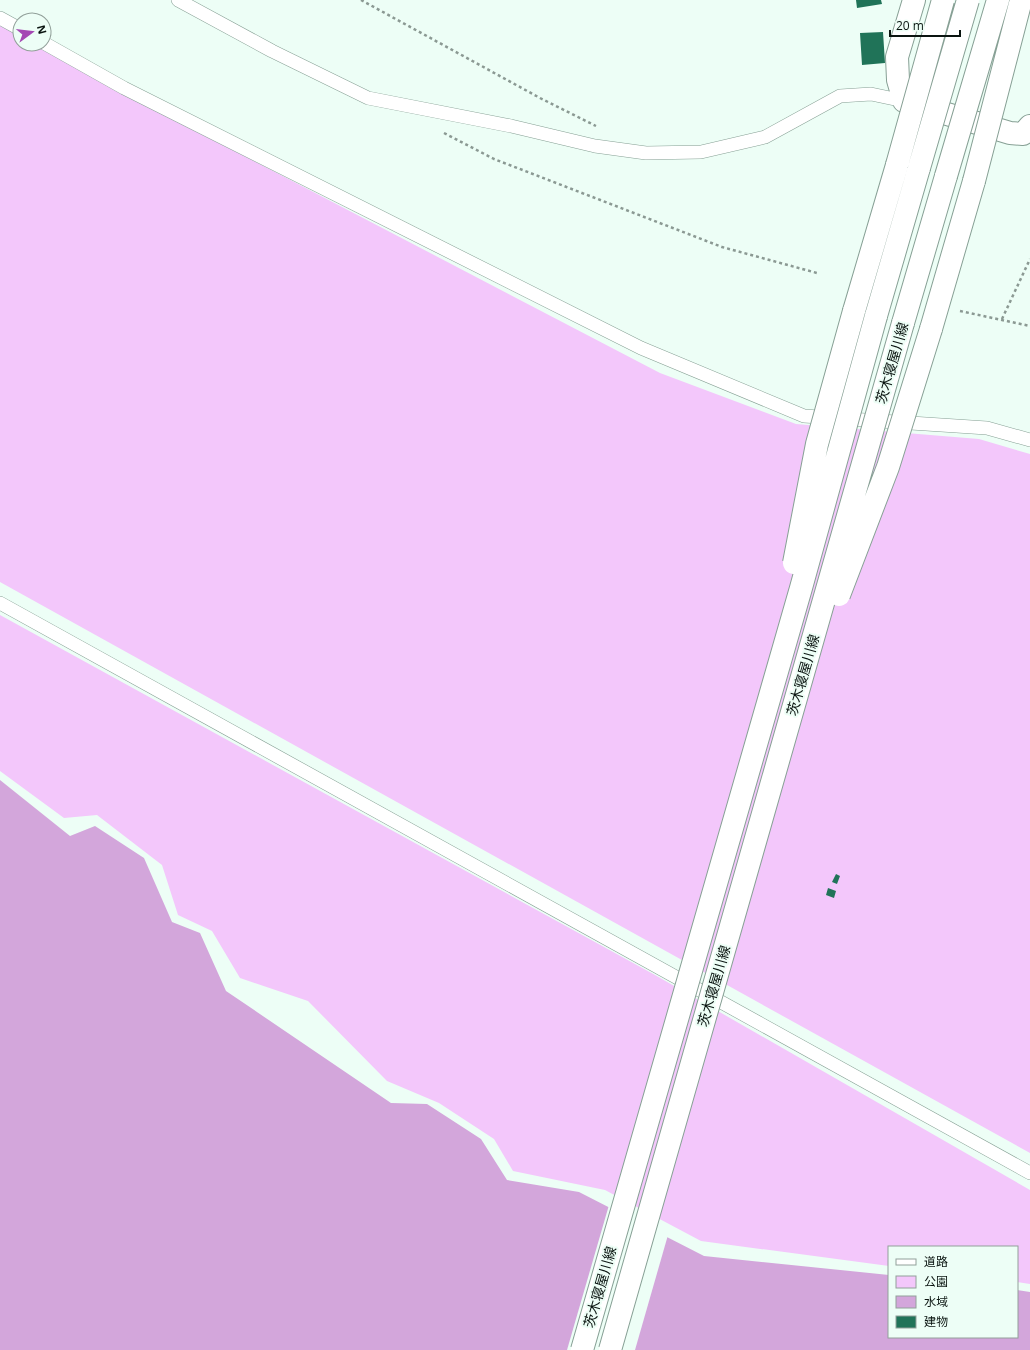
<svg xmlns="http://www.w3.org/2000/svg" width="1030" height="1350" viewBox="0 0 1030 1350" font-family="'Open Sans','Noto Sans JP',sans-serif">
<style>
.green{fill:#f3c7fb}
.water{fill:#d3a6db}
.pier{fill:#edfef6}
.building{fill:#207358}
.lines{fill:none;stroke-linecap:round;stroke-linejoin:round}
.lane-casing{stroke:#87a095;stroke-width:14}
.street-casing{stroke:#87a095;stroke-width:24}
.primary-casing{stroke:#87a095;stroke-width:24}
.path{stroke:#8b9993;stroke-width:2.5;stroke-dasharray:3 3;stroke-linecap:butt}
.lane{stroke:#fff;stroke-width:13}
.street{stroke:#fff;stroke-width:22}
.primary{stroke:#fff;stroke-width:22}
.primary-bridge-casing{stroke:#87a095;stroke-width:24;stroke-linecap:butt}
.primary-bridge{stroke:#fff;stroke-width:22}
.labels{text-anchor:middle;stroke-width:4;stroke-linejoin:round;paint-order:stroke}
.street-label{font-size:14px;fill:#0a1410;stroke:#edfef6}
</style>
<rect width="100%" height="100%" fill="#edfef6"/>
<path class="green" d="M0,24L20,35V44H37L141,102L660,373L796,424L979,439L1030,454V1153L0,582Z
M0,615L655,975L1030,1190V1284L1017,1282V1247H889V1266L701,1241L605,1190L513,1171L494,1139L439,1103L387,1081L308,1001L240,978L212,931L178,915L162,865L97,815L64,818L0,771Z"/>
<path class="water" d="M0,780L70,836L95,826L144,858L172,922L200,933L226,991L391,1103L427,1104L481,1139L507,1180L579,1192L704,1256L889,1275V1337H1017V1290L1030,1292V1350H0Z"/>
<path class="pier" d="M609,1205L668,1235L635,1350H567Z"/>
<path class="building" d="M856,0H881L882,4L857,8Z
M883,32L885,63L862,65L860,33Z
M836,874L840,876L837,884L832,882Z
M828,888L836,891L834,898L826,895Z"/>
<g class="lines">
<g class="lane-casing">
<path id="lane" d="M178,0L272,51L368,98L511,126L595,146L646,153L701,152L765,137L840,96L871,94L904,101
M0,18L20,29
M44,43L124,88L641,348L804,416L987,428L1030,440
M0,603L1030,1173"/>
</g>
<g class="street-casing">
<path id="street" d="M914,0L897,57L898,80L904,101L1010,133L1023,134L1030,126"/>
</g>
<g class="primary-casing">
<path id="primary" d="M854,311L897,165
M876,316L919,168
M903,323L946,176
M931,329L974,181"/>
</g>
<path class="path" d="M361,0L540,98L596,126
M444,133L494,159L722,247L817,273
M960,311L1030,326
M1002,319L1030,259"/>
<use href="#lane" class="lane"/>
<use href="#street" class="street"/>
<use href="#primary" class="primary"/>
<g class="primary-bridge-casing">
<path id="primary-bridge" d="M897,165L943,0
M919,168L968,0
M946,176L998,0
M974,181L1021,0
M794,563L817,444L854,311
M839,595L888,467L931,329
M582,1350L801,588L876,316
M610,1350L903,323"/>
</g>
<use href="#primary-bridge" class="primary-bridge"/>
</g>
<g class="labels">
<g class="street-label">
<text transform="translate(892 363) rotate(-74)" y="5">茨木寝屋川線</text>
<text transform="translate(803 675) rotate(-74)" y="5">茨木寝屋川線</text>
<text transform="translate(714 986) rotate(-74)" y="5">茨木寝屋川線</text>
<text transform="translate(600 1287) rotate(-74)" y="5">茨木寝屋川線</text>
</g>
</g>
<rect x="888" y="1246" width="130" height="92" fill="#edfef6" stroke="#92a09a"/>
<rect x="896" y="1259" width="20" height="6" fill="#ffffff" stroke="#92a09a"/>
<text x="924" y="1266" font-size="12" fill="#0a1410">道路</text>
<rect x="896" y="1276" width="20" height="12" fill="#f3c7fb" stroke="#92a09a"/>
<text x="924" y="1286" font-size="12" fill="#0a1410">公園</text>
<rect x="896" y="1296" width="20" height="12" fill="#d3a6db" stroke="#92a09a"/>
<text x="924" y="1306" font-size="12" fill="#0a1410">水域</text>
<rect x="896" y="1316" width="20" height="12" fill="#207358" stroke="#92a09a"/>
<text x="924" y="1326" font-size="12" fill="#0a1410">建物</text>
<g transform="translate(32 32) rotate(75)"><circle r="19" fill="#edfef6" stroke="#92a09a"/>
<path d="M0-3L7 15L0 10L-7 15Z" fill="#a448b3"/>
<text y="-6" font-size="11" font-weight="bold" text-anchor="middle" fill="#0a1410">N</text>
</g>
<path d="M890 30v6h70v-6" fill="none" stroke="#0a1410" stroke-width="2"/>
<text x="896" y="30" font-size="12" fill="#0a1410" stroke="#edfef6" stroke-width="3" paint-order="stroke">20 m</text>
</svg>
